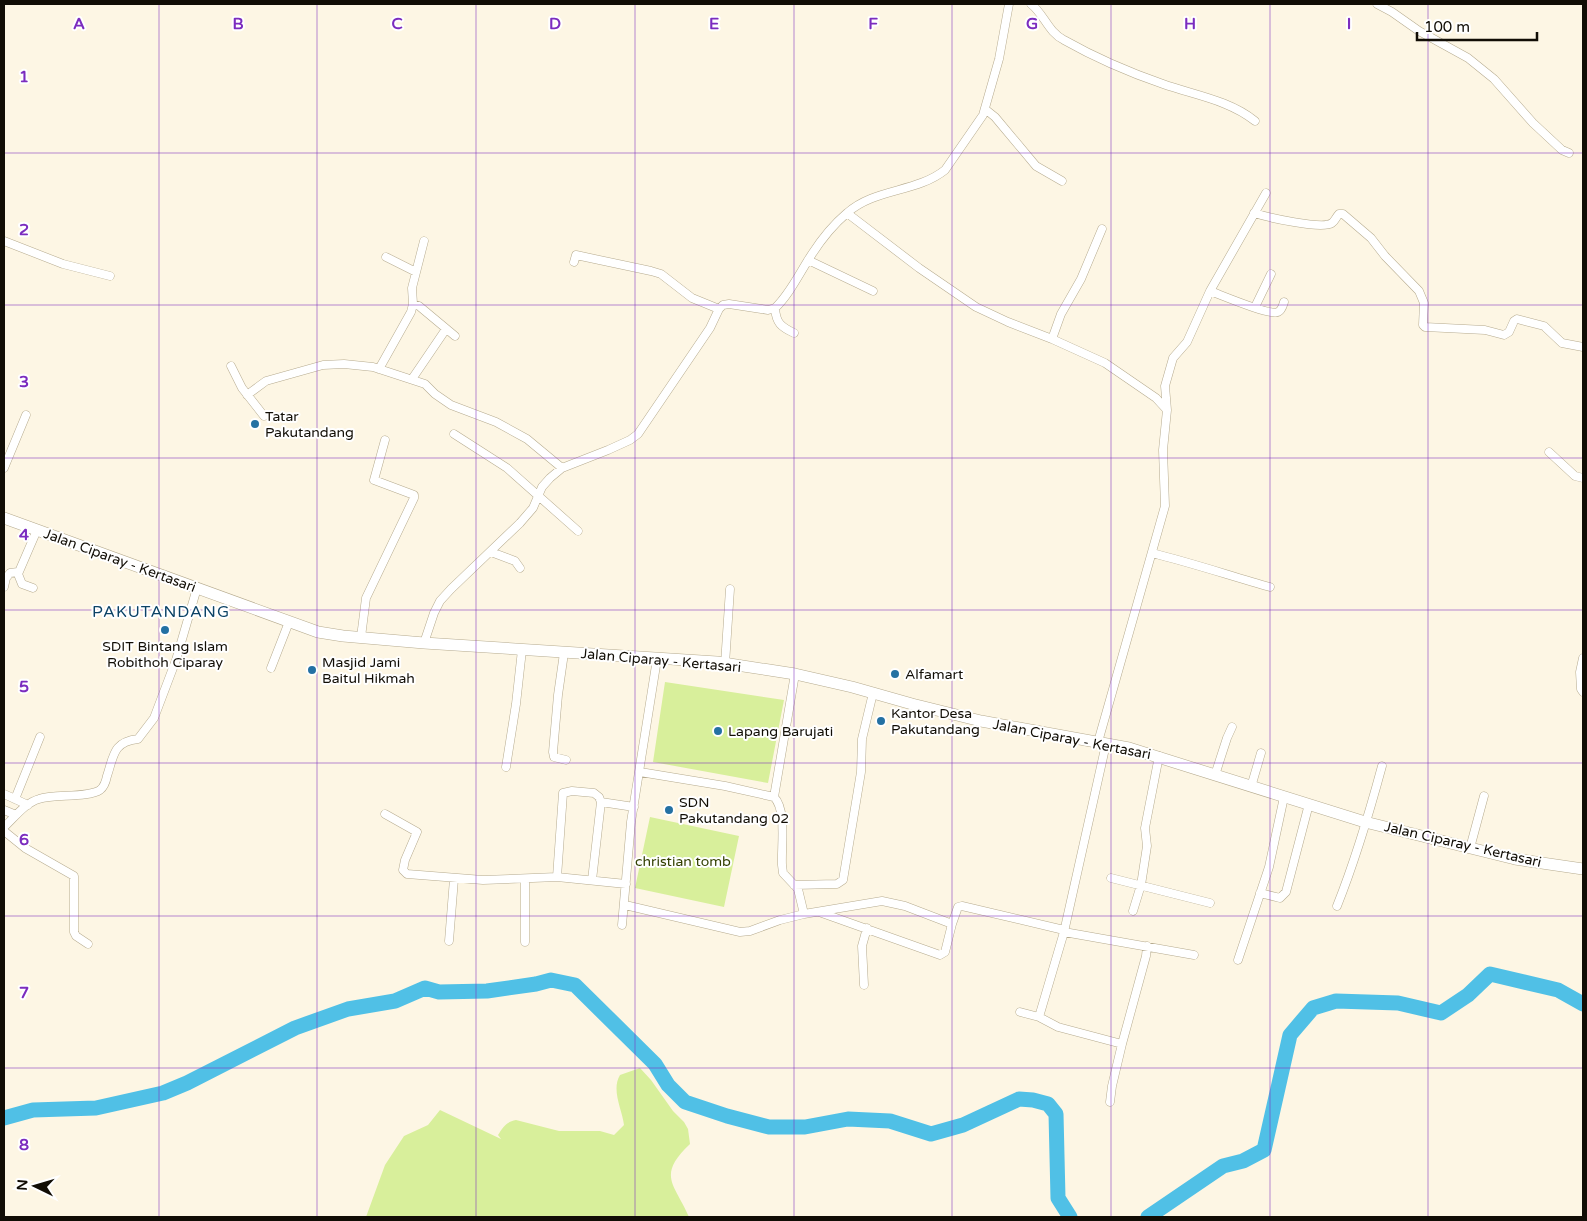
<svg xmlns="http://www.w3.org/2000/svg" width="1587" height="1221" viewBox="0 0 1587 1221" font-family="'Varela Round',sans-serif">
<style>
.green{fill:#d8ef9b}
.lines{fill:none;stroke-linecap:round;stroke-linejoin:round}
.river{stroke:#50c0e6;stroke-width:15}
.minor-casing{stroke:#b6ab8f;stroke-width:9}
.secondary-casing{stroke:#b6ab8f;stroke-width:12}
.minor{stroke:#fff;stroke-width:8}
.secondary{stroke:#fff;stroke-width:11}
.grid{fill:none;stroke:#7b2cbf;stroke-width:1;stroke-opacity:0.55}
.poi-dot{fill:#2471a3;stroke:#fff;stroke-width:2}
.labels{text-anchor:middle;stroke-width:4;stroke-linejoin:round;paint-order:stroke}
.poi-label{font-size:14px;fill:#110d05;stroke:#fff;text-anchor:start}
.street-label{font-size:14px;fill:#110d05;stroke:#fff}
.park-label{font-size:14px;fill:#334000;stroke:#fff}
.quarter-label{font-size:16px;letter-spacing:1px;fill:#0c4366;stroke:#fff}
.grid-label{font-size:16px;text-anchor:middle;font-weight:bold;fill:#7b2cbf;stroke:#fff;stroke-width:4;stroke-linejoin:round;paint-order:stroke}
</style>
<rect width="100%" height="100%" fill="#fdf6e4"/>
<path class="green" d="M665,682L784,700L768,783L653,762Z
M650,817L739,836L724,907L635,888Z
M640,1068L651,1080L673,1111L684,1122L688,1129L690,1144C656,1176 675,1184 689,1217H366L385,1165L404,1136L428,1125L440,1110L501,1139L498,1135C503,1127 506,1122 516,1120L559,1131H600L614,1135L624,1125C622,1109 611,1090 620,1075Z"/>
<g class="lines">
<path class="river" d="M4,1118L33,1110L96,1108L163,1093L187,1083L295,1028L348,1009L395,1001L425,988L439,992L487,991L536,984L551,980L575,985L655,1064L668,1085L685,1102L727,1116L769,1127H805L848,1119L890,1121L931,1134L963,1125L1019,1099L1033,1100L1048,1104L1056,1114L1058,1198L1070,1217
M1148,1217L1223,1166L1243,1161L1264,1150L1290,1035L1313,1008L1336,1001L1398,1003L1441,1013L1468,995L1490,974L1558,990L1583,1004"/>
<g class="minor-casing">
<path id="minor" d="M1031,4C1044,14 1048,32 1064,40C1094,57 1131,73 1163,84C1194,95 1229,100 1255,121
M1377,4L1392,12L1419,31L1468,58L1494,79L1533,123L1562,150L1569,153
M985,109L995,117L1036,166L1062,181
M847,213L919,268L976,307L1008,322L1052,339L1105,363L1156,398L1167,410L1163,450L1165,506L1098,742
M1254,213C1267,217 1322,230 1332,223C1335,221 1336,217 1339,214H1343L1371,238L1385,256L1419,291L1424,303L1423,325L1425,327L1485,330L1504,335L1509,332L1514,321L1517,319L1544,326L1562,343L1583,347
M4,241L63,264L110,276
M386,257L416,272
M808,260L873,291
M574,262L576,255L651,271L661,274L692,298L719,309
M1210,291C1221,295 1270,316 1278,312C1282,310 1283,305 1284,302
M413,304L419,306L455,336
M1255,307L1271,274
M775,308C776,323 781,327 794,333
M1052,339L1061,314L1081,279L1102,229
M231,366L242,388L264,416
M379,369L411,312L413,304L412,288L424,241
M412,379L446,329
M247,395L266,381L323,365L344,364L373,367L425,384L435,394L451,405L496,422L527,439L562,468
M1167,410L1165,386L1173,358L1187,342L1210,291L1266,193
M454,434L507,468L578,531
M1549,452L1575,476L1583,478
M4,468L26,415
M491,552L515,561L520,568
M1152,553C1192,563 1231,576 1270,587
M4,587L6,578L10,573L18,572
M33,588L22,584L18,574L37,530
M361,637L366,598L414,498V495L374,480L385,440
M424,643L434,613L440,601L451,589L520,523L533,508L542,487L550,478L562,468L608,450L630,440L638,434L710,328L719,309L723,305L729,304L768,310L775,308C790,294 800,272 812,254C821,240 834,224 847,213C875,188 916,193 945,170L983,115L999,59L1009,4
M564,653L558,695L553,752L554,757L566,760
M1583,658L1580,672L1581,689L1583,692
M725,664L730,589
M271,668L289,622
M506,767L516,704L522,650
M640,772L725,786L774,797C787,810 781,847 782,865L783,873L798,889L804,914
M1215,775L1227,738L1232,727
M1251,787L1261,753
M4,794L28,805
M774,797L795,674
M15,799L40,737
M4,810L16,815
M385,814L417,832L405,860L403,870L407,874L483,880L557,877L626,884
M4,827C14,818 25,803 39,799C54,794 88,798 100,790C104,787 106,781 107,776C114,755 113,742 138,739L154,718L176,660L197,588
M4,831L25,848L74,876V932L76,936L88,944
M1470,848L1484,796
M557,877L563,793L572,791L594,793L599,797L601,802
M1111,878L1210,903
M592,880L601,802L634,807
M794,885L837,884L843,880L861,772L862,739L873,693
M1260,893L1280,898L1286,892L1309,804
M625,905L740,932L750,931L780,920L804,914L882,901L905,906L952,924
M1337,906C1355,861 1369,814 1382,766
M1133,911L1141,885L1147,846L1145,828L1159,756
M819,912L940,955L945,952L952,924L958,907L962,906L1064,930
M622,925L631,822L657,659
M1064,932L1194,955
M449,941L454,879
M525,942V879
M1238,960L1269,867L1284,797
M864,985L862,946L867,928
M1020,1012L1039,1017L1058,1027L1122,1044L1112,1086L1110,1102
M1039,1017L1064,932L1106,744
M1122,1044L1146,956L1147,946"/>
</g>
<g class="secondary-casing">
<path id="secondary" d="M4,518L318,632L343,636L424,643L717,662L795,674L852,687L912,704L981,721L1129,748L1365,822L1515,859L1583,869"/>
</g>
<use href="#minor" class="minor"/>
<use href="#secondary" class="secondary"/>
</g>
<path class="grid" d="M159,4V1217M317,4V1217M476,4V1217M635,4V1217M794,4V1217M952,4V1217M1111,4V1217M1270,4V1217M1428,4V1217M4,153H1583M4,305H1583M4,458H1583M4,610H1583M4,763H1583M4,916H1583M4,1068H1583"/>
<g class="poi-dot">
<circle cx="255" cy="424" r="5"/>
<circle cx="165" cy="630" r="5"/>
<circle cx="312" cy="670" r="5"/>
<circle cx="895" cy="674" r="5"/>
<circle cx="881" cy="721" r="5"/>
<circle cx="718" cy="731" r="5"/>
<circle cx="669" cy="810" r="5"/>
</g>
<g class="labels">
<g class="poi-label">
<text x="265" y="421">Tatar<tspan x="265" dy="16">Pakutandang</tspan></text>
<text x="165" y="651" text-anchor="middle">SDIT Bintang Islam<tspan x="165" dy="16">Robithoh Ciparay</tspan></text>
<text x="322" y="667">Masjid Jami<tspan x="322" dy="16">Baitul Hikmah</tspan></text>
<text x="905" y="679">Alfamart</text>
<text x="891" y="718">Kantor Desa<tspan x="891" dy="16">Pakutandang</tspan></text>
<text x="728" y="736">Lapang Barujati</text>
<text x="679" y="807">SDN<tspan x="679" dy="16">Pakutandang 02</tspan></text>
</g>
<g class="street-label">
<text transform="translate(120 560) rotate(20)" y="5">Jalan Ciparay - Kertasari</text>
<text transform="translate(661 660) rotate(5)" y="5">Jalan Ciparay - Kertasari</text>
<text transform="translate(1072 739) rotate(11)" y="5">Jalan Ciparay - Kertasari</text>
<text transform="translate(1463 844) rotate(13)" y="5">Jalan Ciparay - Kertasari</text>
</g>
<g class="park-label">
<text x="683" y="866">christian tomb</text>
</g>
<g class="quarter-label">
<text x="161" y="617">PAKUTANDANG</text>
</g>
</g>
<g class="grid-label">
<text x="79" y="29">A</text>
<text x="238" y="29">B</text>
<text x="397" y="29">C</text>
<text x="555" y="29">D</text>
<text x="714" y="29">E</text>
<text x="873" y="29">F</text>
<text x="1032" y="29">G</text>
<text x="1190" y="29">H</text>
<text x="1349" y="29">I</text>
<text x="24" y="82">1</text>
<text x="24" y="235">2</text>
<text x="24" y="387">3</text>
<text x="24" y="540">4</text>
<text x="24" y="692">5</text>
<text x="24" y="845">6</text>
<text x="24" y="998">7</text>
<text x="24" y="1150">8</text>
</g>
<rect width="1587" height="1221" fill="none" stroke="#110d05" stroke-width="10"/>
<g transform="translate(35 1186) rotate(275)" stroke="#ffffff" stroke-width="4" paint-order="stroke">
<path d="M0-4L9 19L0 12L-9 19Z" fill="#110d05"/>
<text y="-8" font-size="14" font-weight="bold" text-anchor="middle" fill="#110d05">N</text>
</g>
<path d="M1417 32v8h120v-8" fill="none" stroke="#110d05" stroke-width="2.5"/>
<text x="1424" y="32" font-size="15" fill="#110d05" stroke="#ffffff" stroke-width="4" paint-order="stroke">100 m</text>
</svg>
